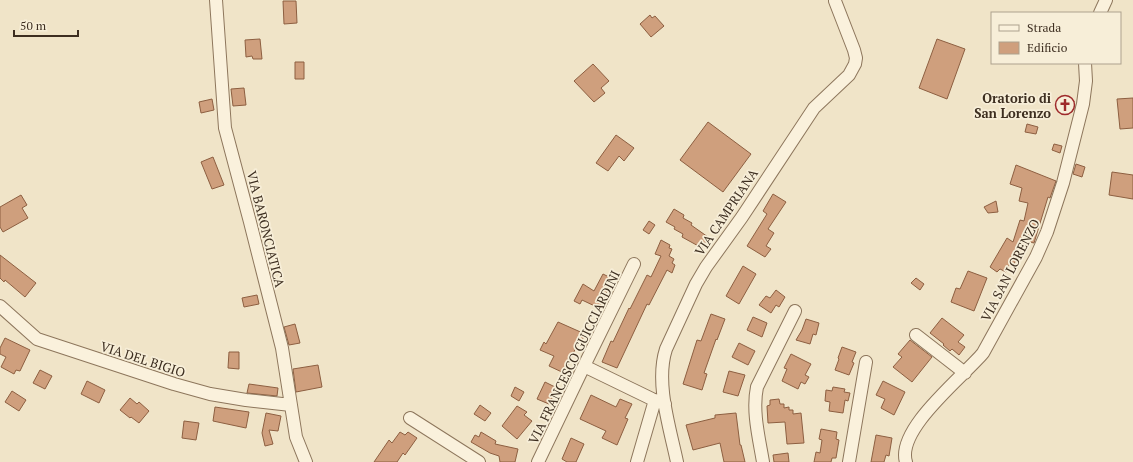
<svg xmlns="http://www.w3.org/2000/svg" width="1133" height="462" viewBox="0 0 1133 462" font-family="'PT Serif',serif">
<style>
.building{fill:#cf9f7d;stroke:#8d5f41}
.lines{fill:none;stroke-linecap:round;stroke-linejoin:round}
.minor-casing{stroke:#8d765c;stroke-width:14}
.minor{stroke:#faf1dc;stroke-width:12}
.labels{text-anchor:middle;stroke-width:3.5;stroke-linejoin:round;paint-order:stroke}
.poi-label{font-size:13px;font-weight:bold;fill:#3d2e20;stroke:#f7eed8;text-anchor:end}
.street-label{font-size:13px;fill:#3d2e20;stroke:#f7eed8}
</style>
<rect width="100%" height="100%" fill="#f0e4c8"/>
<path class="building" d="M283,1H296L297,23L284,24Z
M650,15L652,18L655,16L664,26L651,37L640,24Z
M260,39L262,59H253L252,56L246,57L245,40Z
M937,39L965,49L947,99L919,88Z
M295,62H304V79H295Z
M593,64L609,81L601,88L605,93L594,102L574,81Z
M244,88L246,105L233,106L231,89Z
M1133,98V128L1120,129L1117,99Z
M212,99L214,110L201,113L199,102Z
M1058,99L1074,101L1072,112L1057,110Z
M708,122L751,154L723,192L680,160Z
M1027,124L1038,127L1036,134L1025,132Z
M616,135L634,148L624,161L619,156L608,171L596,163Z
M1054,144L1062,146L1060,153L1052,150Z
M213,157L224,185L212,189L201,162Z
M1076,164L1085,167L1082,177L1073,174Z
M1016,165L1056,181L1050,198L1048,197L1034,243L1025,241L1014,264L1011,261L1006,272L1000,269L997,272L990,267L1007,238L1013,242L1020,220L1024,221L1028,203L1019,201L1022,188L1010,184Z
M1112,172L1133,175V199L1109,195Z
M773,194L786,202L768,229L774,233L766,246L771,249L765,257L747,246L767,214L763,211Z
M21,195L27,205L22,208L28,218L3,232L0,227V207Z
M996,201L998,212L988,213L984,207Z
M674,209L684,215L683,218L692,223L691,225L708,237L702,248L682,237L683,234L674,229L675,227L666,222Z
M649,221L655,225L649,234L643,230Z
M661,240L670,245L669,248L672,249L669,256L674,259L672,263L675,265L672,273L667,270L649,305L647,304L617,368L602,362L611,341L613,342L629,308L630,309L647,275L651,277L661,256L655,254Z
M0,255L36,283L25,297L5,280L4,282L0,278Z
M743,266L756,274L739,304L726,296Z
M968,271L987,278L974,311L951,302L956,288L960,289Z
M603,274L613,279L599,308L582,300L580,304L574,301L583,284L594,291Z
M916,278L924,284L920,290L911,283Z
M776,290L785,297L779,307L776,305L771,313L759,305L766,296L770,298Z
M257,295L259,304L244,307L242,298Z
M711,314L725,319L717,340L716,339L704,373L707,374L702,390L683,384L697,340L701,341Z
M753,317L767,323L762,337L747,330Z
M942,318L964,335L958,342L965,347L959,355L952,349L950,351L943,345L944,344L930,333Z
M806,319L819,323L816,335L813,334L810,344L796,340L802,330Z
M558,322L585,334L580,344L578,343L564,373L549,366L554,356L540,350L544,342L546,344Z
M295,324L300,343L289,345L284,327Z
M5,338L30,350L20,371L16,370L14,374L1,367L6,357L0,354V348Z
M910,340L932,357L912,382L893,367L902,357L898,354Z
M739,343L755,351L748,365L732,357Z
M842,347L856,352L852,362L854,363L849,375L835,370L839,359L838,358Z
M229,352H239V369L228,368Z
M791,354L811,364L805,375L809,377L805,384L801,382L798,389L782,381L787,369L784,368Z
M318,365L322,387L296,392L293,369Z
M40,370L52,376L45,389L33,383Z
M729,371L745,375L738,396L723,392Z
M87,381L105,390L99,403L81,394Z
M883,381L905,392L894,415L881,408L885,399L876,395Z
M545,382L557,388L549,404L537,399Z
M249,384L278,388L277,396L247,393Z
M515,387L524,392L519,401L511,396Z
M833,387L845,389L844,392L850,393L848,401L845,400L843,413L829,411L830,402L825,401L826,390L832,391Z
M12,391L26,400L19,411L5,402Z
M591,395L616,407L620,399L632,404L625,418L628,419L617,445L602,438L606,431L580,419Z
M130,398L137,404L139,402L149,411L139,423L131,417L130,418L120,410Z
M779,399L780,404H784V408L789,407V410H793V414L801,413L804,443L787,444L785,422L768,423L767,406L770,405V400Z
M480,405L491,413L485,421L474,414Z
M517,406L527,412L524,415L532,421L517,439L502,426Z
M215,407L249,412L246,428L213,421Z
M266,413L281,416L278,431L269,430L273,444L265,446L262,433Z
M736,413L740,445H741L745,462H724L720,443L693,450L686,425L715,418V415Z
M184,421L199,423L196,440L182,438Z
M821,429L837,432L836,439L839,440L836,458H832L831,462H814L816,452L820,453L822,440L819,439Z
M400,432L405,435L408,432L417,438L405,455L403,453L397,462H374L389,440L392,443Z
M481,432L496,441L495,444L518,449L515,462H500L499,456L490,453L471,442L475,435L479,437Z
M876,435L892,438L889,456L886,455L884,462H871Z
M571,438L584,444L576,462H567L562,459Z
M788,453L789,462H774L773,455Z"/>
<g class="lines">
<g class="minor-casing">
<path id="minor" d="M216,0L225,128L250,222L282,348L296,437L306,462
M1100,13L1106,0
M0,306L37,339L174,384L210,394L246,400L291,405
M916,335L965,373
M584,366L652,399L665,404
M410,418L479,462
M538,462L584,366L634,264
M637,462L655,400
M677,462C670,428 655,383 666,349L696,284L706,267L742,217L814,108L849,75L855,64L856,58L854,50L835,1
M763,462C759,438 752,411 757,387L795,311
M849,462L866,362
M906,462C896,429 963,377 983,353L1036,257L1047,232L1063,183L1083,104L1086,81L1085,63"/>
</g>
<use href="#minor" class="minor"/>
</g>
<defs>
<g id="church-ring" transform="scale(1)"><circle r="9.5" fill="#f7eed8" stroke="#9e2a2b" stroke-width="1.5"/><path d="M-1.2-6h2.4v3.5h3.3v2.4h-3.3V6h-2.4V-.1h-3.3v-2.4h3.3Z" fill="#9e2a2b"/></g>
</defs>
<g fill-rule="evenodd">
<use href="#church-ring" x="1065" y="105"/>
</g>
<g class="labels">
<g class="poi-label">
<text x="1051" y="103">Oratorio di<tspan x="1051" dy="15">San Lorenzo</tspan></text>
</g>
<g class="street-label">
<text transform="translate(726 212) rotate(-56)" y="5">VIA CAMPRIANA</text>
<text transform="translate(266 229) rotate(76)" y="5">VIA BARONCIATICA</text>
<text transform="translate(1010 270) rotate(-63)" y="5">VIA SAN LORENZO</text>
<text transform="translate(574 357) rotate(-64)" y="5">VIA FRANCESCO GUICCIARDINI</text>
<text transform="translate(143 359) rotate(18)" y="5">VIA DEL BIGIO</text>
</g>
</g>
<rect x="991" y="12" width="130" height="52" fill="#f7eed8" stroke="#ada18e"/>
<rect x="999" y="25" width="20" height="6" fill="#faf1dc" stroke="#ada18e"/>
<text x="1027" y="32" font-size="12" fill="#3d2e20">Strada</text>
<rect x="999" y="42" width="20" height="12" fill="#cf9f7d" stroke="#ada18e"/>
<text x="1027" y="52" font-size="12" fill="#3d2e20">Edificio</text>
<path d="M14 30v6h64v-6" fill="none" stroke="#3d2e20" stroke-width="2"/>
<text x="20" y="30" font-size="12" fill="#3d2e20" stroke="#f7eed8" stroke-width="3" paint-order="stroke">50 m</text>
</svg>
